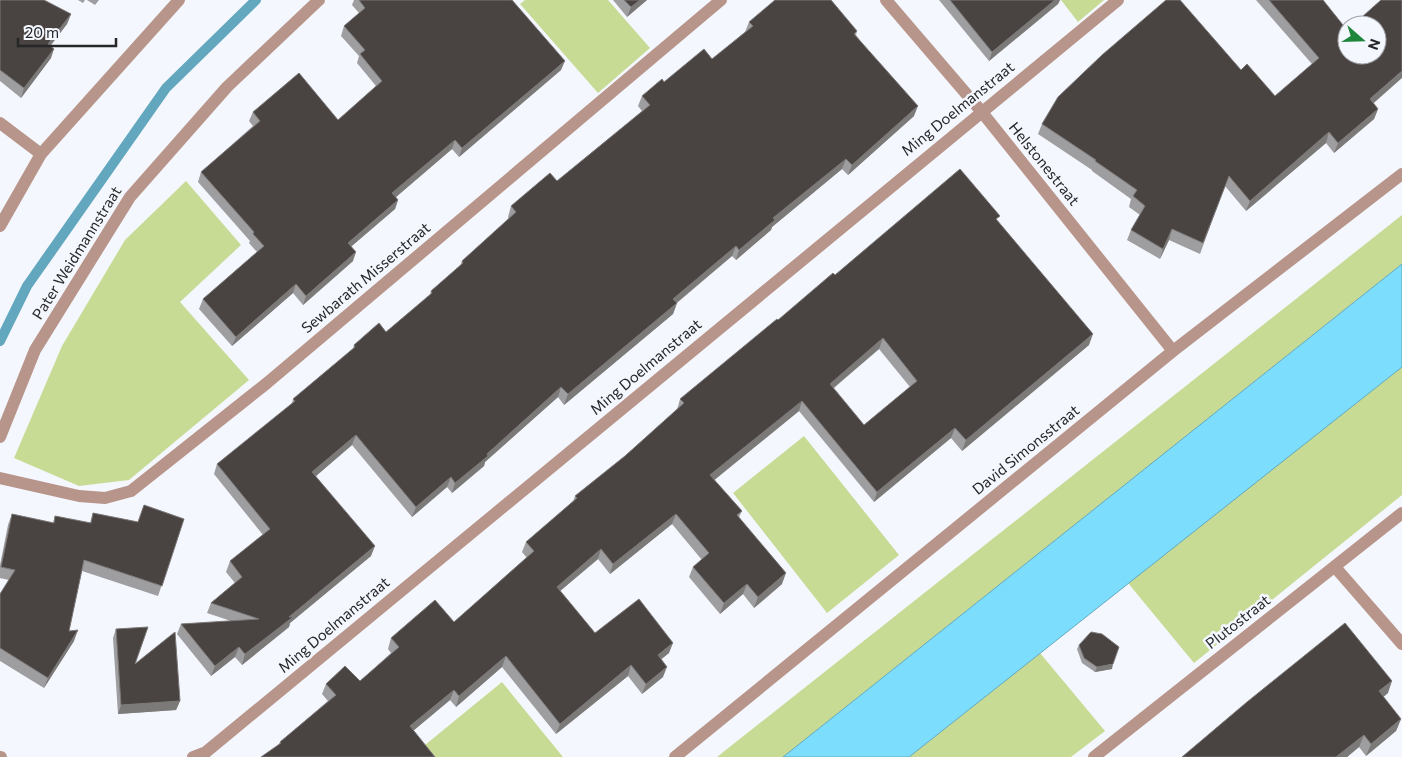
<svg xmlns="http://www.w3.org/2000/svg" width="1402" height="757" viewBox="0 0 1402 757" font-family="Commissioner,sans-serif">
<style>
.green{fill:#c7db95}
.water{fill:#7cdefc;stroke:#62a7bd}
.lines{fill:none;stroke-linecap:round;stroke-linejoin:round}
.stream{stroke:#62a7bd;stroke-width:10}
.minor{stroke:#b8958b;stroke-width:12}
.tertiary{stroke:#b8958b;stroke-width:12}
.wall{fill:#9e9d9f;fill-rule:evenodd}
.shaded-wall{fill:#7c7979}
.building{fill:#494341;stroke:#7c7979;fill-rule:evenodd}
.labels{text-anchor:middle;stroke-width:5;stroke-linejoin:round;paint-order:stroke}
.street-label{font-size:15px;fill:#262729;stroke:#f4f7fd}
</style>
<rect width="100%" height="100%" fill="#f4f7fd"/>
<path class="green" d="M525,0H608L650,48L598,93L520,4Z
M1061,0H1104L1078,22Z
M186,181L241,245L180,302L249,380L129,480L79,486L14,458L62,346L125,240Z
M1402,215V264L783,757H717Z
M1402,367V495L1194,663L1128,583Z
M804,436L899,555L827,613L733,493Z
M1040,653L1105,731L1071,757H909Z
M502,682L563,757H435L425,745Z"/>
<path class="water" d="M1402,264V367L909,757H783Z"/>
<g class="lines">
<path class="stream" d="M0,341L27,286L166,88L256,0"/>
<path class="minor" d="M886,0L981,111L1173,351
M0,123L41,154
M0,226L41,154L179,0
M0,437L35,350L130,197L227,87L319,0
M0,478L79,496L105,498L131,491L267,383L721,0
M1335,567L1402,644
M0,757H1
M193,757L206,752L1118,0
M675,757L1173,351L1402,174"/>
<path class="tertiary" d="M1094,757L1402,513"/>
</g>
<path class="wall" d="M0,0L71,14L67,24L50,46L51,58L21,98L0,81Z
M78,0H85L83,3Z
M87,0H99L95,5Z
M354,0H512L561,70L459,157L452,149L396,197L398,200L395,209L351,246L353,261L303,305L293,293L232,346L199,309L203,299L257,252L249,243L250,241L198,182L201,172L253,126L249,121L253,112L338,120L376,86L357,63L359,56L341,36L344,26L359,13L352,5Z
M613,0H647L627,17Z
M939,0H1060L1058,4L989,61Z
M1256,0H1323L1374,103L1378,109L1374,119L1334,153L1326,143L1246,211L1225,186L1200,254L1169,240L1160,259L1127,240L1131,230L1140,215L1129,207L1131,199L1092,171V170L1038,134L1042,124L1241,70L1275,96L1312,64Z
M749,22L857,31L856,35L914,116L848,175L842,169L772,227L771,230L736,260L732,256L677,303L673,314L564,405L558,397L485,462L484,466L452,493L447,487L412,517L352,445L316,476L371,556L290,623L289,627L242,665L235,657L211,676L177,634L181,624L231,621L207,613L211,603L235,583L226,572L230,561L263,535L214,474L217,464L292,404L293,399L353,349L354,345L386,332L430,295L431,291L460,266L462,261L509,219L508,217L511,206L557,181L642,111L638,106L642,96L664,82L712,59L745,32Z
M998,221L1089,345L962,451L951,438L874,502L799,411L714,480L742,511L739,517L782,584L754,608L743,594L720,614L689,577L693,567L702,560L672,524L610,574L598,559L560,591L595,633L669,653L661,659L663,677L642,694L628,676L556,734L502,667L456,707L450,700L414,730L279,744L280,742L328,701L322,694L326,684L360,681L391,653L388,649L391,638L454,622L527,558L522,552L526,542L573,502L575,496L625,456L677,410L680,399L835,275ZM879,349L910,387L864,425L834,388Z
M93,513L138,522L184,519L158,596L82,571L69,631L74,641L44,688L0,661V594L9,580L0,578V565L8,525L12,514L53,523L55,516L90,523Z
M116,629L135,664L180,701L176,710L118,714L113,638Z
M1079,645L1112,669L1095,672L1082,663L1077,649Z
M1388,693L1383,697L1401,719L1396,731L1366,756L1359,747L1347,757H1182Z"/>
<path class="shaded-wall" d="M640,0H647L627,17L631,7Z
M1055,0H1060L1058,4L989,61L992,52Z
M71,14L67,24L45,53L48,44Z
M54,49L51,58L21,98L24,88Z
M565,61L561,70L459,157L462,148Z
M1402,71V78L1367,109L1370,99Z
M918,106L914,116L848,175L852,165Z
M1378,109L1374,119L1334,153L1338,143Z
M1329,132L1326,143L1246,211L1250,201Z
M455,140L452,149L389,203L392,193Z
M846,159L842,169L772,227L771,230L736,260L739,250L773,218Z
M398,200L395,209L345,252L348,243Z
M1172,229L1169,240L1160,259L1163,249Z
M736,246L732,256L669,309L673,299Z
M356,252L353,261L303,305L306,296Z
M296,284L293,293L232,346L236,337Z
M677,303L673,314L564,405L568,394Z
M1093,334L1089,345L962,451L966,440Z
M883,338L879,349L826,394L830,384Z
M561,387L558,397L485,462L484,466L452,493L455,483Z
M802,401L799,411L707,486L710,475Z
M955,428L951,438L874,502L877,492Z
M356,435L352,445L309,482L312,472Z
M451,477L447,487L412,517L416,507Z
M676,514L672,524L610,574L613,564Z
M375,546L371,556L290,623L289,627L242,665L245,654L289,617Z
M601,549L598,559L553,597L557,587Z
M786,573L782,584L754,608L758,597Z
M747,584L743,594L720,614L724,603Z
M78,630L74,641L44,688L48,678Z
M673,643L669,653L654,665L658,655Z
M239,647L235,657L211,676L215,666Z
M506,656L502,667L456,707L459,696Z
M1113,664L1112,669L1095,672L1097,667Z
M631,665L628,676L556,734L560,724Z
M667,667L663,677L642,694L646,684Z
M1392,681L1388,693L1375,704L1379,691Z
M454,690L450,700L407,736L410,726Z
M180,701L176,710L118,714L121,705Z
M1401,719L1396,731L1366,756L1371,744Z
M1364,735L1359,747L1347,757H1336Z"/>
<path class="building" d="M0,0H44L71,14L48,44L54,49L24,88L0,70Z
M359,0H512L565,61L462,148L455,140L392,193L398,200L348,243L356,252L306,296L296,284L236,337L203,299L264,246L253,234L254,232L201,172L260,121L253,112L299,73L338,120L382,81L360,54L365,50L344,26L365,8Z
M624,0H640L631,7Z
M775,0H831L857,31L854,34L918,106L852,165L846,159L773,218L775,220L739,250L736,246L673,299L677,303L568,394L561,387L487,454L488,456L455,483L451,477L416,507L356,435L312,472L375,546L289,617H293L245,654L239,647L215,666L181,624L259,619L211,603L242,577L230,561L270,529L217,464L295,401L293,399L355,347L354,345L379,323L386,332L432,293L431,291L463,263L462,261L516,212L511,206L550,173L557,181L650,105L642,96L662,79L664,82L704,49L712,59L753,26L749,22Z
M950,0H1055L992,52Z
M1166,0H1180L1241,70L1247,64L1275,96L1319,58L1269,0H1323L1347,30V55H1377V25H1353L1381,0H1402V71L1370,99L1378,109L1338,143L1329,132L1250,201L1229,176L1203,243L1172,229L1163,249L1131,230L1145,206L1133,196L1137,190L1095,161L1096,160L1042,124L1058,97L1102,55Z
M960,169L1000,216L996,219L1093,334L966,440L955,428L877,492L802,401L710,475L742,511L737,515L786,573L758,597L747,584L724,603L693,567L709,553L676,514L613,564L601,549L557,587L595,633L639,599L673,643L658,655L667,667L646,684L631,665L560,724L506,656L459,696L454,690L410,726L435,757H261L281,743L280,742L336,695L326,684L345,666L360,681L399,647L391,638L435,600L454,622L534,551L526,542L577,498L575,496L625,456L684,403L680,399L777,319L778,320L833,273L835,275ZM883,338L917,381L864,425L830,384Z
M144,505L184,519L162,586L84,560L69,631L78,630L48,678L0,648V594L15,570L1,567L12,514L54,523L55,516L91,523L93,513L138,522Z
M1345,623L1392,681L1379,691L1401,719L1371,744L1364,735L1336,757H1182L1247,702Z
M148,627L135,664L175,632L180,701L121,705L116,629Z
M1091,632L1102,634L1119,647L1113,664L1097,667L1084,658L1079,645Z"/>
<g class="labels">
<g class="street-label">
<text transform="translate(958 109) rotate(-39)" y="5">Ming Doelmanstraat</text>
<text transform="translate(1044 164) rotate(51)" y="5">Helstonestraat</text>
<text transform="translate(77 253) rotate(-58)" y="5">Pater Weidmannstraat</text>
<text transform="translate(366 278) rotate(-40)" y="5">Sewbarath Misserstraat</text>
<text transform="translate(646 367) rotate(-40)" y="5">Ming Doelmanstraat</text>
<text transform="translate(1026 450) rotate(-39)" y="5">David Simonsstraat</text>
<text transform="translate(1238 622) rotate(-38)" y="5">Plutostraat</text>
<text transform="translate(334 625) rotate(-40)" y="5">Ming Doelmanstraat</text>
</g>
</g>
<g transform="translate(1362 40) rotate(110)"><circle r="24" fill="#f4f7fd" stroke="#a2a4a8"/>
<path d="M0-4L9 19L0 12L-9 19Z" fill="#1d863b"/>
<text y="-8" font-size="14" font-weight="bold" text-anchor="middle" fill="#262729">N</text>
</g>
<path d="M18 38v8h98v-8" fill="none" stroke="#262729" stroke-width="2.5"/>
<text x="25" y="38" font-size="15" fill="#262729" stroke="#f4f7fd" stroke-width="4" paint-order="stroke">20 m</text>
</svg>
